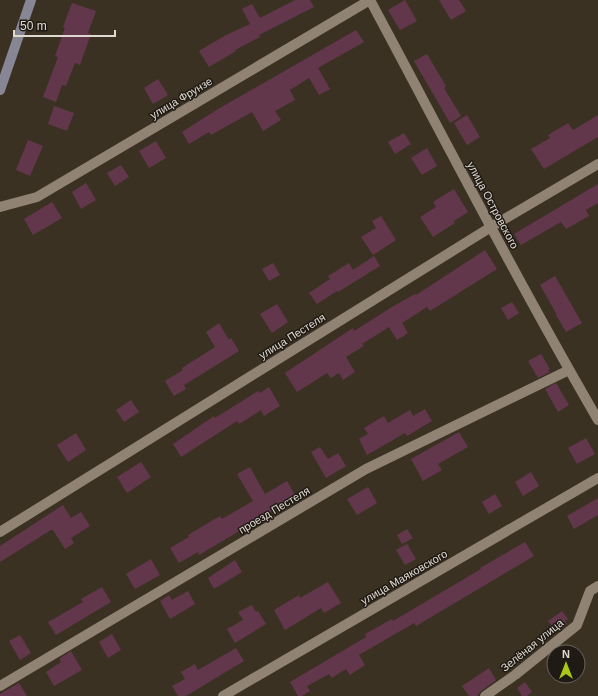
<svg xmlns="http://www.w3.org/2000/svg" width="598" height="696" viewBox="0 0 598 696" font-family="Arial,sans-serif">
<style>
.building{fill:#62374c}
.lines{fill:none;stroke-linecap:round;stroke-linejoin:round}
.street{stroke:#908374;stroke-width:10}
.secondary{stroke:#878695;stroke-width:10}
.labels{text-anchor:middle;stroke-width:3;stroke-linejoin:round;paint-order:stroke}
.street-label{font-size:11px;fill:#e0d9d0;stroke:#1f1a14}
</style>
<rect width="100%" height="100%" fill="#3b3123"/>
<path class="building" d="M295,0H310L314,7L259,35L260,37L235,50L236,51L209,67L199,51L226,35L250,24L242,9L252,4L260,18Z
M405,0L417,21L400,30L388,10Z
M439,0H459L466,11L451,20Z
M72,3L96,11L88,33L91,34L80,65L75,63L66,86L62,85L56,102L43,97L58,57L55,56L65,28L63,27Z
M356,30L364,42L318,68L330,89L319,95L309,78L290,90L295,100L275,111L281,120L263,131L252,112L211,135L209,132L189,144L182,132L218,109Z
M427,54L446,86L444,88L461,116L450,123L414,61Z
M158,79L168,95L153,104L144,88Z
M54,106L74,113L67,131L48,124Z
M467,115L480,137L467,145L454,123Z
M598,115V137L544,169L531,149L550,138L548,135L568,123L573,130Z
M404,133L411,144L395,154L388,142Z
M28,140L43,146L30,176L16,170Z
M156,141L166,158L149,168L139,151Z
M427,148L437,166L422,175L411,158Z
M121,165L129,177L115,186L107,173Z
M86,183L96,200L81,209L72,192Z
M598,184V203L586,210L589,216L566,229L561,222L521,245L514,234Z
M454,189L468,212L454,221L455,223L433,237L420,217L436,207L433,202Z
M52,202L62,218L33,235L24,219Z
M381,216L396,240L373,255L361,237L376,228L372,221Z
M485,250L497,269L430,311L427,307L402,323L408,333L397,340L389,327L362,344L364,346L346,357L355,372L343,380L339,373L331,378L327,373L297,392L285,373L353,328L354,331L392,307L415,294L416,295Z
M374,256L380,266L338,292L337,291L317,304L309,293L330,279L328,276L349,263L353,270Z
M273,263L280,275L269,281L262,269Z
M555,276L582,323L566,332L556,315H557L540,285Z
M512,302L519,313L508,320L501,308Z
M277,304L288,322L272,333L260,314Z
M219,323L229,340L231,338L239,351L184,385L186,389L174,396L165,381L183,370L182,368L215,347L206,332Z
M541,354L550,369L548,370L550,372L538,378L528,361Z
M556,383L569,405L558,412L545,389Z
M269,387L280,406L264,416L261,410L239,424L237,421L181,457L173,444L214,416L215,418L258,391L260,393Z
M131,400L139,412L124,422L116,410Z
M425,409L432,421L407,436L405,433L367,455L359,439L368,434L364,428L384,416L388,423L410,410L413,416Z
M459,432L468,447L438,464L442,470L423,481L411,459Z
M76,433L86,450L68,462L57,445Z
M586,438L595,454L577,464L568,448Z
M320,447L328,459L338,453L346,466L326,478L311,452Z
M141,462L151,477L127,493L117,477Z
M250,467L265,494L287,481L296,497L199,555L198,552L179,563L170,548L189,537L188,535L220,516L222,519L253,501L237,474Z
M531,472L539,486L523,496L515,482Z
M368,487L377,503L357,515L347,499Z
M495,494L502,506L489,514L482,502Z
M598,498V515L574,529L567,516Z
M63,505L71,518L81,512L90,526L71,538L74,543L65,549L53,530H51L0,562V546Z
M407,529L413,538L402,544L397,535Z
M525,542L534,556L416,626L414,623L359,655L365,665L350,675L346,669L332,678L329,674L307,686L310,691L302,696H298L290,682L366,637L365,634L392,619L393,621L481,569L480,568Z
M407,544L416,559L405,565L396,550Z
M151,559L160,575L135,589L126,574Z
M235,560L242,572L214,589L208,578Z
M328,582L341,603L324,613L321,608L285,630L274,610L299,595L300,598Z
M102,587L111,602L56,635L48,622L83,602L81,599Z
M188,591L195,604L170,619L160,601L169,595L172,600Z
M252,605L256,612L258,611L266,624L235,643L227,629L243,620L238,612Z
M562,611L568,619L565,621L567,624L556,632L548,621Z
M112,634L121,650L108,658L99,642Z
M20,635L31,653L20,660L9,641Z
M236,648L244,661L186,696H178L172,686L185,679L181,672L195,664L198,670Z
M71,651L82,670L54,686L46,672L61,662L59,659Z
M489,668L496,680L481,691L477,696H469L462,686Z
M525,682L532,692L527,696H522L517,688Z
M19,683L27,696H0V694Z"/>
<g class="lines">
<path class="street" d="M370,0C445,140 518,282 598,420
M0,207L37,197L370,0
M0,532L491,227L598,164
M0,686L366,469L569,370
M223,696L598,478
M485,696L515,675L577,625L590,591L598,586"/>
<path class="secondary" d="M0,90L31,0"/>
</g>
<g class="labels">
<g class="street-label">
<text transform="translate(181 98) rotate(-31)" y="4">улица Фрунзе</text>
<text transform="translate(493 205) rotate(62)" y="4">улица Островского</text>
<text transform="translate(292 336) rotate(-32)" y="4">улица Пестеля</text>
<text transform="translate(274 510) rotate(-31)" y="4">проезд Пестеля</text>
<text transform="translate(404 577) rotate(-30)" y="4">улица Маяковского</text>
<text transform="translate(532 645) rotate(-39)" y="4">Зелёная улица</text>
</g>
</g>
<g transform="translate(566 664)"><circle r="19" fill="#1f1a14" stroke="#6c665f"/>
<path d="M0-3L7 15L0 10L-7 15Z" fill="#aac718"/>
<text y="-6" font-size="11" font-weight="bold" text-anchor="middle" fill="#e0d9d0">N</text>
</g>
<path d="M14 30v6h101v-6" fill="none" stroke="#e0d9d0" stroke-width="2"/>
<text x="20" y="30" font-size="12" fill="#e0d9d0" stroke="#1f1a14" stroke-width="3" paint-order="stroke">50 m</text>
</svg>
